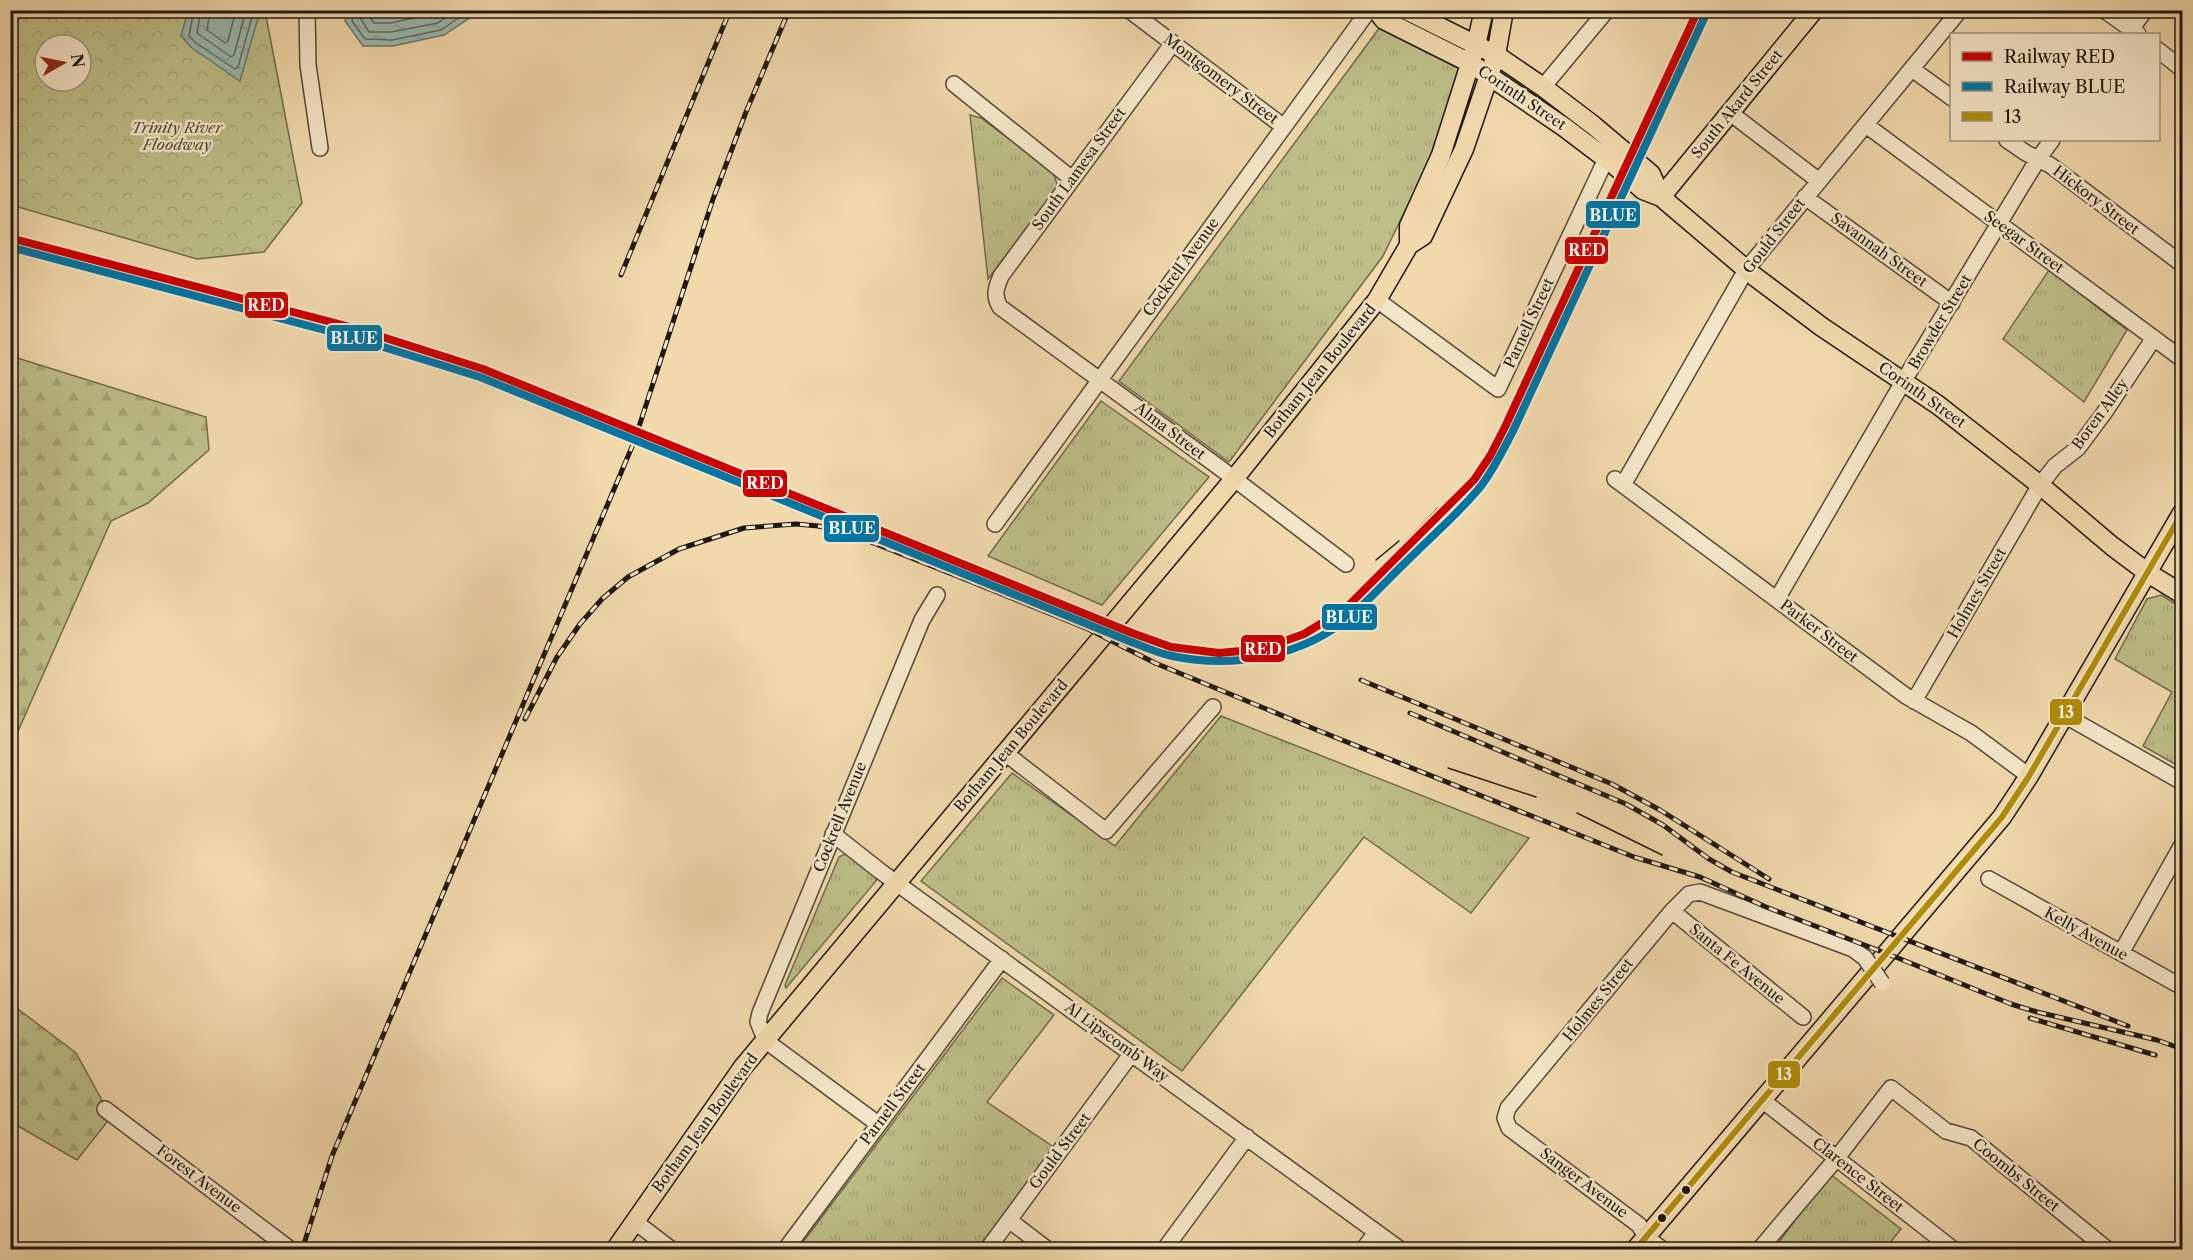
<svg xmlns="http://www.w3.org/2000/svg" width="2193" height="1260" viewBox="0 0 2193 1260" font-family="'Libre Caslon Text',serif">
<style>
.grass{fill:url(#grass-tufts);stroke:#6f6a4c;stroke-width:1.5}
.forest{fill:url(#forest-firs);stroke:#6f6a4c;stroke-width:1.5}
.park{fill:url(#park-crowns);stroke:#6f6a4c;stroke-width:1.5;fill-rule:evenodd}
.water{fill:url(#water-ripples);stroke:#6a786f;stroke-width:1.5}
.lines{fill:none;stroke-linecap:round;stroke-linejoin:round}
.shore{stroke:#5e6860;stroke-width:1.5}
.minor-casing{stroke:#544837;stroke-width:18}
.major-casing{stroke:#201710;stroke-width:21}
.minor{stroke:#f6e6c9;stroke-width:15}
.major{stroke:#f1d9ac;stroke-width:18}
.tram{stroke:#201710;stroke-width:1.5}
.rail-casing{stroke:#201710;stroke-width:5}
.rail{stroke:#f6e6c9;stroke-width:3;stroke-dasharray:9;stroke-linecap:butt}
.minor-bridge-casing{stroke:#544837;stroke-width:18;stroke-linecap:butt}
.minor-bridge{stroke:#f6e6c9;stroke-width:15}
.bus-1-casing{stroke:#f6e6c9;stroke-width:10}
.bus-1{stroke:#b18d06;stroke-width:6}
.rail-1-casing{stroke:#f6e6c9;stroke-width:12}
.rail-2-casing{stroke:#f6e6c9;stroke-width:12}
.rail-1{stroke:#c00;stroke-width:8}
.rail-2{stroke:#0275a4;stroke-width:8}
.bus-dot{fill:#201710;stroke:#f6e6c9;stroke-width:2}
.labels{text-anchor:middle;stroke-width:5;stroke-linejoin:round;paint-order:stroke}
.street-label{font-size:15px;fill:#201710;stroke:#f6e6c9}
.park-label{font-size:15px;font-style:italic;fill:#4f4934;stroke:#f6e6c9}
.line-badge{stroke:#f6e6c9;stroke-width:2}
.badge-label{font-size:16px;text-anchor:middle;font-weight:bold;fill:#fff}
</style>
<defs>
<pattern id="grass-tufts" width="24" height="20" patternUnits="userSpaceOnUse" patternTransform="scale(1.5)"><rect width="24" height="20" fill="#bebe87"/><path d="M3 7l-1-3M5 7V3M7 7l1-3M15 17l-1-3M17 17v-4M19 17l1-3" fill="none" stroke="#a3a374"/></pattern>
<pattern id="forest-firs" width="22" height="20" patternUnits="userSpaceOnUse" patternTransform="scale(1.5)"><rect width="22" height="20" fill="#bebe87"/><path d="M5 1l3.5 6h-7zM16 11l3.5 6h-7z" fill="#a3a374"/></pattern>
<pattern id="park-crowns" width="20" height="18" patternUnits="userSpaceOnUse" patternTransform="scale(1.5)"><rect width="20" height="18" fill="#bebe87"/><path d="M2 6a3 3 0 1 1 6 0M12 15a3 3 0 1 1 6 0" fill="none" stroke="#a3a374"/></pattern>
<pattern id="water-ripples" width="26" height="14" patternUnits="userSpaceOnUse" patternTransform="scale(1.5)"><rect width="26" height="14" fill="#9bb9af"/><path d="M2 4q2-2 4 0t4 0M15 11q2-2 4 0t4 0" fill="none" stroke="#859e96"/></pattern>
</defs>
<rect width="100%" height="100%" fill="#f1d9ac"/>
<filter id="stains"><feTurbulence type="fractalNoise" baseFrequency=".00333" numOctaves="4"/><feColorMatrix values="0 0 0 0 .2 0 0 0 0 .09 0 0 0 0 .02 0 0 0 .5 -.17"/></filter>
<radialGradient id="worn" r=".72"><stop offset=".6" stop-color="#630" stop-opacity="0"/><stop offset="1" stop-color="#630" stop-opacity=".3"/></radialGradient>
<path class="grass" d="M1380,27L1462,70L1426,168L1383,256L1229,462L1119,381Z
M970,115L981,118L1053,172L1058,187L988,279Z
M2049,270L2127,330L2084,402L2003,339Z
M1101,401L1209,477L1102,605L988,556Z
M2161,595L2182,608V768L2143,746L2172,692L2115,659L2147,599Z
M1221,716L1529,838L1471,913L1364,837L1182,1071L921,881L1012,773L1115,846Z
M845,854L852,857L877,878L876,881L786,988L785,985L839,857Z
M1002,978L1054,1015L987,1102L1055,1148L977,1249L797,1250Z
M1830,1174L1901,1229L1885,1249L1773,1250Z"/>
<path class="forest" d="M11,356L206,417L209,450L148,503L111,521L11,747Z
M10,1003L76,1053L111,1117L77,1160L11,1122Z"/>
<path class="park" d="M10,11H265L302,203L264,252L197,259L11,205ZM45,45H81V81H45Z"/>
<path class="water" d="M349,10H480V11L444,35L393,46H363L345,21Z
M188,11H260L240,81L192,48L181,36Z"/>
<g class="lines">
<path class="shore" d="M194,10L189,36L196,43L235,69L238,67L254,10
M201,10L197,33L231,57L234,55L246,10
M210,10L207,30L225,43L228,41L236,10
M354,10L352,21L365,39L392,40L441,30L470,10
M361,10V19L369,32H391L438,23L456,10
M370,10V17L374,23H390L434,14L440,10"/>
<g class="minor-casing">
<path id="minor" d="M307,10L308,65L320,148
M1129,10L1284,127
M2104,10L2138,34
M2128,34L2145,10
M1173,43L1001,276C996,288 993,295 1000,307L1220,468L1346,564
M2158,50L2182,69
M1912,69L1952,98
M954,84L1072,179
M1543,87L1607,10
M1729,112L1819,181
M1866,125L2182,359
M2007,140L2026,153L2050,165L2182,264
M1805,197L1952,303
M1377,300L1498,389L1606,159
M1615,479L1906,696L1971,733L2029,776
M1623,485L1746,270L1960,10
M995,524L1369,10
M1777,599L1903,382L2038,159L2052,140
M1914,701L2040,485L2055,466L2078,448L2104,413L2154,338
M2064,715L2182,782
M1005,753L1106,831L1213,707
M833,834L880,871L1401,1250
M1989,879L2182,987
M1672,911L1803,1017
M2121,953L2182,845
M1762,1100L1954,1250
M105,1109L291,1250
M878,1124L766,1041L758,1022L760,1013L922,620L937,595
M1009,1220L1048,1250
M634,1221L672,1250
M785,1250L1002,959
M987,1250L1132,1053
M1164,1250L1247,1137
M1363,1250L1376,1232
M1663,1250L1646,1237L1639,1225L1509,1128L1505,1118L1508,1108L1672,911L1689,894L1700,892L1853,949L1865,958
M1759,1250L1836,1159L1891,1088L1946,1131L1971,1138L2108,1250"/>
</g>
<g class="major-casing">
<path id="major" d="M1376,10L1384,20L1470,63L1564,127L1613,164L1643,190L1661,197L1754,276L1822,327L1938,405L2040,485L2112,546L2148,573L2182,594
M1406,10L1496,55L1543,87L1593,125L1651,174L1661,197
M1661,197L1814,10
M1409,245V226L1441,155L1476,45L1484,10
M615,1250L743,1067L1234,479L1377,300L1409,245L1423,236L1464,149L1496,55L1504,10
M1635,1250L2002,817L2029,776L2182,513"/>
</g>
<use href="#minor" class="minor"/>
<use href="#major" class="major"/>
<path class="tram" d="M1376,560L1399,541
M1384,571L1399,548L1438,508
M1448,768L1536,797
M1577,813L1662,855"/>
<g class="rail-casing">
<path id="rail" d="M621,275L730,10
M1361,680L1612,784L1660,810L1769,879
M1410,713L1626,804L1663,825L1709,859L1732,872L2128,1026
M525,719L557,657L580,624L602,599L628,577L679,549L744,528L796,524L818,526L843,531L967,580L1088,629L1155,663L1317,730L1634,857L1700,877L1766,907L1898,958L2011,1004L2037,1012L2157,1040L2182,1049
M2030,1018L2155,1055
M302,1250L332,1156L634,442L713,199L746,112L789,10"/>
</g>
<use href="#rail" class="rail"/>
<g class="minor-bridge-casing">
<path id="minor-bridge" d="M1865,958L1882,983"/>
</g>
<use href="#minor-bridge" class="minor-bridge"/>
<g class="bus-1-casing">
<path id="bus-1" d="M1635,1250L2002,817L2029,776L2182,513"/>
</g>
<use href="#bus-1" class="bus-1"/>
<g class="rail-1-casing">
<path id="rail-1" d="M10,238L354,328L483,369L1132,633L1171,647L1219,653L1262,649L1304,634L1345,609L1474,480L1490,456L1505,427L1698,10"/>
</g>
<g class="rail-2-casing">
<path id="rail-2" d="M10,247L351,337L480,377L1129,641C1143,646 1157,653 1172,656C1233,669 1303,657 1352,615C1372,597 1391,576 1411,557C1434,534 1460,512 1481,486C1494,469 1503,450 1513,431L1706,14"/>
</g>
<use href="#rail-1" class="rail-1"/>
<use href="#rail-2" class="rail-2"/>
</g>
<g class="bus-dot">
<circle cx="1686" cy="1190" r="5"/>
<circle cx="1662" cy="1218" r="5"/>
</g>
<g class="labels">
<g class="street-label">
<text transform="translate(1221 79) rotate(37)" y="5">Montgomery Street</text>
<text transform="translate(1522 98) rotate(34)" y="5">Corinth Street</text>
<text transform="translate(1737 104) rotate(-51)" y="5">South Akard Street</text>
<text transform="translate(1079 169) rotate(-54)" y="5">South Lamesa Street</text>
<text transform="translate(2096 200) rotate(37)" y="5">Hickory Street</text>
<text transform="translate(1774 236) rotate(-52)" y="5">Gould Street</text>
<text transform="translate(2024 242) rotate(36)" y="5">Seegar Street</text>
<text transform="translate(1879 250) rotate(36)" y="5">Savannah Street</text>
<text transform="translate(1181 267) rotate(-54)" y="5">Cockrell Avenue</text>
<text transform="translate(1940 322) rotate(-59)" y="5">Browder Street</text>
<text transform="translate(1529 323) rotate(-65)" y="5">Parnell Street</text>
<text transform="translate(1320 371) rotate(-51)" y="5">Botham Jean Boulevard</text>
<text transform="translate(1922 395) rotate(35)" y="5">Corinth Street</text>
<text transform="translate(2100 414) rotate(-54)" y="5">Boren Alley</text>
<text transform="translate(1170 431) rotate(37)" y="5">Alma Street</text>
<text transform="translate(1977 593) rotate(-60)" y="5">Holmes Street</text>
<text transform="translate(1819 631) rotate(37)" y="5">Parker Street</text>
<text transform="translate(1011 746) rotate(-50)" y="5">Botham Jean Boulevard</text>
<text transform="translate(840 817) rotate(-68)" y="5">Cockrell Avenue</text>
<text transform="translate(2086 934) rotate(29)" y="5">Kelly Avenue</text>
<text transform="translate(1737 964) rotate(39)" y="5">Santa Fe Avenue</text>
<text transform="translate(1598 1000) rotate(-51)" y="5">Holmes Street</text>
<text transform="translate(1117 1042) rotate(36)" y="5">Al Lipscomb Way</text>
<text transform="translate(893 1104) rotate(-53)" y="5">Parnell Street</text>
<text transform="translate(705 1123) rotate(-54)" y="5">Botham Jean Boulevard</text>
<text transform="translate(1060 1151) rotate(-53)" y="5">Gould Street</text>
<text transform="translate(1858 1175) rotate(38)" y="5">Clarence Street</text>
<text transform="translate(2016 1175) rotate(39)" y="5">Coombs Street</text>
<text transform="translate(199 1179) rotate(37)" y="5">Forest Avenue</text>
<text transform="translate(1584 1183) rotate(37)" y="5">Sanger Avenue</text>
</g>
<g class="park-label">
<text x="177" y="133">Trinity River<tspan x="177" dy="17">Floodway</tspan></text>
</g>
</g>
<g class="line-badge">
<rect x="1585" y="200" width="56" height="29" rx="6" fill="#0275a4"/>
<rect x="1564" y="236" width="45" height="29" rx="6" fill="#c00"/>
<rect x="244" y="291" width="45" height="28" rx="6" fill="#c00"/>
<rect x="326" y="324" width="57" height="28" rx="6" fill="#0275a4"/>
<rect x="742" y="469" width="46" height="29" rx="6" fill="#c00"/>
<rect x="823" y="514" width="57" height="29" rx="6" fill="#0275a4"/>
<rect x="1321" y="603" width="57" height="28" rx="6" fill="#0275a4"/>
<rect x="1240" y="634" width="46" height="29" rx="6" fill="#c00"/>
<rect x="2049" y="698" width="34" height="28" rx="6" fill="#b18d06"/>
<rect x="1767" y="1060" width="34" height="29" rx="6" fill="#b18d06"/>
</g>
<g class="badge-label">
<text x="1613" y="221">BLUE</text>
<text x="1587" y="256">RED</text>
<text x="266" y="311">RED</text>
<text x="354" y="344">BLUE</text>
<text x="765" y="489">RED</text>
<text x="852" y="534">BLUE</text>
<text x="1349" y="623">BLUE</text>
<text x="1263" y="655">RED</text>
<text x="2066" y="718">13</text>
<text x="1784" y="1080">13</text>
</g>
<rect width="2193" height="1260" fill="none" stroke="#f1d9ac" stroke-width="36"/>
<rect x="12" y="12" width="2169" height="1236" fill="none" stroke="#201710" stroke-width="3"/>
<rect x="18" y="18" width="2157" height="1224" fill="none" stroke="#201710" stroke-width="1.5"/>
<rect x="1950" y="33" width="210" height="108" fill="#f6e6c9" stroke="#a0937f" stroke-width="1.5"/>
<rect x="1962" y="52" width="30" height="9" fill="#cc0000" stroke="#a0937f" stroke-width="1.5"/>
<text x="2004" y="63" font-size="18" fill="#201710">Railway RED</text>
<rect x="1962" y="82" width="30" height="9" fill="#0275a4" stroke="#a0937f" stroke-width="1.5"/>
<text x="2004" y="93" font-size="18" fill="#201710">Railway BLUE</text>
<rect x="1962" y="112" width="30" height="9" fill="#b18d06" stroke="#a0937f" stroke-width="1.5"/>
<text x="2004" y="123" font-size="18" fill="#201710">13</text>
<g transform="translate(63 63) rotate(81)"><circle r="28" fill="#f6e6c9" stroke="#a0937f" stroke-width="1.5"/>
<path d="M0-4.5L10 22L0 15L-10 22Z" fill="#8f2418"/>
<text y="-9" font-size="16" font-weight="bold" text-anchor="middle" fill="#201710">N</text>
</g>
<rect width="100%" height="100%" filter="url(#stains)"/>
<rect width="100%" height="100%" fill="url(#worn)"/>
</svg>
